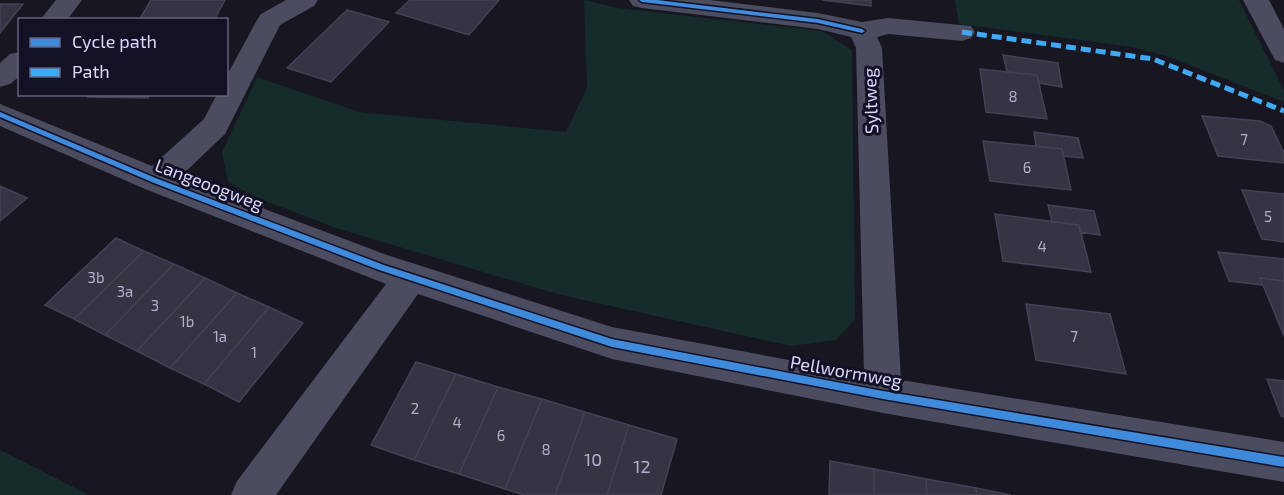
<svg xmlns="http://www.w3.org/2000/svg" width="1284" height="495" viewBox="0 0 1284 495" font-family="'Exo 2',sans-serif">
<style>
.green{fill:#152c2b}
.building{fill:#353443;stroke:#434154;stroke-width:1.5}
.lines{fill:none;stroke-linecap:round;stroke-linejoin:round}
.minor{fill:#4c4c61;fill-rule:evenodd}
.quiet{stroke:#3fa9f5;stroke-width:5;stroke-dasharray:10 5;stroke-linecap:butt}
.cycleway-casing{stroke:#131126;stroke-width:3}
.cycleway{fill:#408adc;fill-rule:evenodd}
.labels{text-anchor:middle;stroke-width:6;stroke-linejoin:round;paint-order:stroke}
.number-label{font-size:15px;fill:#b1afce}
.street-label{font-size:18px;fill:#dad8fc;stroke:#131126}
.near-number-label{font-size:18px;fill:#b1afce}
</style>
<rect width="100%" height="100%" fill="#171621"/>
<path class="green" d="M584,0L618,8L822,31L852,50L855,319L836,340L791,346L557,294L336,228L260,199L228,182L222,152L257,77L359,112L566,132L587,88Z
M955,0H1239L1284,91V102L1169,57L1132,47L959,24Z
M0,450L89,495H0Z"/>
<path class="building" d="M151,0H225L214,20H139Z
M410,0H499L469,35L396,13Z
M822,0H871V6Z
M0,4H23L0,33Z
M347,10L389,22L331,82L287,68Z
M1003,55L1058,63L1062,87L1039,83L1037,75L1007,72Z
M980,69L1037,75L1047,119L986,112Z
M89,94H150L148,98L88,97Z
M1202,116L1260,121L1271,126L1284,153V163L1218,156Z
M1034,132L1078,138L1083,158L1063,156L1062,149L1036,146Z
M983,141L1062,149L1071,190L990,181Z
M0,186L27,198L0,221Z
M1242,190L1284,194V242L1262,239Z
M1048,205L1094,211L1100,235L1080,232L1079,225L1052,222Z
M995,214L1079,225L1091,272L1003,261Z
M116,238L144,251L74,319L45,305Z
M144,251L174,264L105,335L74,319Z
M1218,252L1284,259V281L1260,278L1263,285L1229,281Z
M174,264L205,278L137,351L105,335Z
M205,278L237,293L170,368L137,351Z
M1260,278L1284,281V336L1263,285Z
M237,293L269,307L204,384L170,368Z
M1026,304L1110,314L1126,374L1036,360Z
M269,307L303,323L239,402L204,384Z
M416,362L456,374L414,460L371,445Z
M456,374L498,387L459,474L414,460Z
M1267,379L1284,381V417L1281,416Z
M498,387L542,399L505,489L459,474Z
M542,399L585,412L555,495H524L505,489Z
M585,412L629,425L607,495H555Z
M629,425L677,439L661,495H607Z
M830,461L874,469V495H829Z
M874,469L926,479L927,495H874Z
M926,479L976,488L977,495H927Z
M976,488L1011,495H977Z"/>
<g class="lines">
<path class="minor" d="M56,0H82L67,20H40Z
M286,0H318L314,6L280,25L225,134L180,177L387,255L612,327L864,374L856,48L851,37L818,29L642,8L633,6L629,0H710L818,13L862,22L888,18L971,26L975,32L971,38L962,41L888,34L877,37L882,48L901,380L1284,442V482L883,413L612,359L418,294L276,495H231L237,481L386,284L145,189L0,126V104L152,166L204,119L217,94H226V77L257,20L261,14Z
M1243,0H1269L1284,29V63L1275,60Z
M20,52V76L10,84L0,87V63L10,54Z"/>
<path class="quiet" d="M962,32L1153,59L1284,111"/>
<g class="cycleway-casing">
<path id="cycleway" d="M639,0H657L818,19L862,29L865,31L862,33L818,23L642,2Z
M0,112L158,179L384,265L612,339L883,391L1284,457V467L883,399L612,347L379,270L154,183L0,117Z"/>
</g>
<use href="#cycleway" class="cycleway"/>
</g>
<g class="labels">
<g class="number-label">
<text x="1013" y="102">8</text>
<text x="1244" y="145">7</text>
<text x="1027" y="173">6</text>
<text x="1268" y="222">5</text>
<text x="1042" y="252">4</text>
<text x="96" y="283">3b</text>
<text x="125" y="297">3a</text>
<text x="155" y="311">3</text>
<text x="187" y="327">1b</text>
<text x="220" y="342">1a</text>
<text x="1074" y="342">7</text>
<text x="254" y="358">1</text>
<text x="415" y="414">2</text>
<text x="457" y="428">4</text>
<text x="501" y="441">6</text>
<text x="546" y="455">8</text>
</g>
<g class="street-label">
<text transform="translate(871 101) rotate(-92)" y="6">Syltweg</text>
<text transform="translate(209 185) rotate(21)" y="6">Langeoogweg</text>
<text transform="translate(846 372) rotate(10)" y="6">Pellwormweg</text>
</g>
<g class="near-number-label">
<text x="593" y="466">10</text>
<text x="642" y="473">12</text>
</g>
</g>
<rect x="18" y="18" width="210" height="78" fill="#131126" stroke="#63617c" stroke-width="1.5"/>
<rect x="30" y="38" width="30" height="9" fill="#408adc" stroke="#63617c" stroke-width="1.5"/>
<text x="72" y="48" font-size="18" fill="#dad8fc">Cycle path</text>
<rect x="30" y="68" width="30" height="9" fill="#3fa9f5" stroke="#63617c" stroke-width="1.5"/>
<text x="72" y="78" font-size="18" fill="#dad8fc">Path</text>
</svg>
